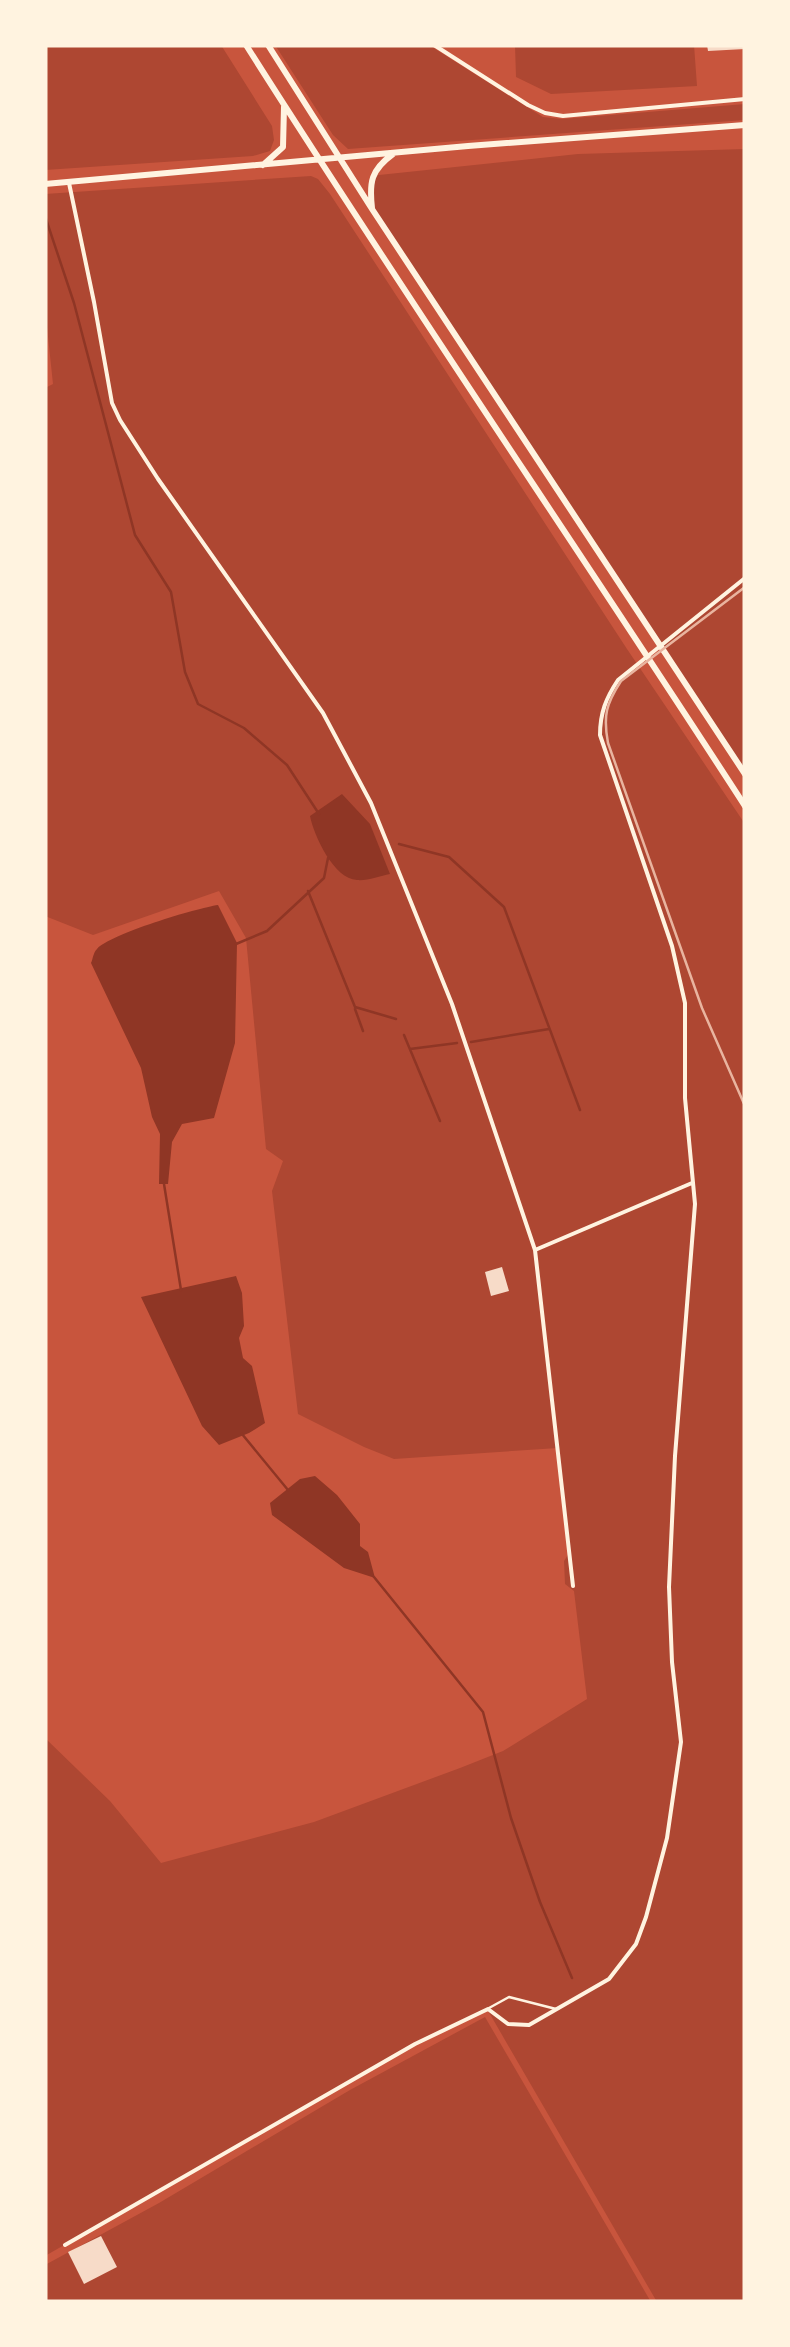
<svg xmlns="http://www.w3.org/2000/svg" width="790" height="2347" viewBox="0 0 790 2347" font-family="'Open Sans',sans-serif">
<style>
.green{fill:#ae4732}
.water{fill:#8f3625}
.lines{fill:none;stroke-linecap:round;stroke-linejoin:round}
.stream{stroke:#8f3625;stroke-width:2.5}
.building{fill:#f7dbc8}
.service{stroke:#fff3e0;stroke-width:2.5}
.minor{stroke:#fff3e0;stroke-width:4}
.primary{stroke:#fff3e0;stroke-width:6}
.tram{stroke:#e9b49f;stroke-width:2.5}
</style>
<rect width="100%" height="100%" fill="#c8553d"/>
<path class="green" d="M45,45H221L272,126L274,140L270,151L253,156L45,170Z
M275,45H429L543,117L562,119L745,104V120L348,149L333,135Z
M515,45H694L697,86L551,94L516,77Z
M745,149V774L372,209L374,173L379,175L578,154Z
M311,176L318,179L330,194L627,649L745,824V2302H657L487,2009L415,2044L45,2256V1738L110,1801L161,1863L314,1822L460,1768L503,1751L587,1699L574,1591L565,1584L564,1561L569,1553L558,1448L394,1459L364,1447L298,1414L272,1191L283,1161L266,1149L246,938L219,891L93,935L45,916V388L53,384L45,308V194Z
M485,2017L651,2302H45V2265L159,2203L350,2090Z"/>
<path class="water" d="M342,794L370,824L390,874C380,876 367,881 357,880C334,879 314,836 310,816Z
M218,905L237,943L235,1043L214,1118L182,1124L172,1142L168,1184H159L160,1134L152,1117L141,1068L91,963C93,959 93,953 97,949C110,934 197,908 218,905Z
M236,1276L242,1293L244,1326L239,1338L243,1358L252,1366L265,1423L249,1433L219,1445L202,1426L141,1297Z
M315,1476L337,1495L360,1524V1546L368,1552L375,1578L344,1568L272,1515L270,1503L300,1479Z"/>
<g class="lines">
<path class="stream" d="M45,216L74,303L135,535L171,592L185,672L198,704L244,728L287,765L319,814
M399,844L449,857L504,907L580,1110
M308,891L355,1007L396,1019
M236,944L267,931L324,878L328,858
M355,1009L363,1031
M404,1035L440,1121
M471,1042L549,1029
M410,1049L457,1043
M164,1184L181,1290
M242,1434L288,1490
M374,1577L483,1712L511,1818L540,1902L572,1978"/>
</g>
<path class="building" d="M707,45H745V49L708,51Z
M502,1267L509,1291L491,1296L485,1272Z
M101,2236L117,2267L84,2284L68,2252Z"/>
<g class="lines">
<path class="service" d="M489,2008L509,1997L556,2009"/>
<path class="minor" d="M434,45L528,105L545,113L563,116L745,99
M69,183L94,302L112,403L120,420L158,479L323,713L371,803L452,1004L535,1250L573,1586
M535,1250L692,1183
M65,2245L415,2044L488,2009L508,2024L529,2025L609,1979L636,1944L646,1917L667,1838L681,1742L672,1662L669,1587L675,1456L695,1204L685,1098V1003L672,946L600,735C600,713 606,698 618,680L745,578"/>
<path class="primary" d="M246,45C408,301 580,551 745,806
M268,45L372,209L745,774
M263,165L283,147L284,107
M45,184L468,146L745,125
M372,208C369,182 371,170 393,154"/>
<path class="tram" d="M745,587L621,681C606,704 603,716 608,743L702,1008L745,1106"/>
</g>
<rect width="790" height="2347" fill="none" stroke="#fff3e0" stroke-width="95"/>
</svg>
